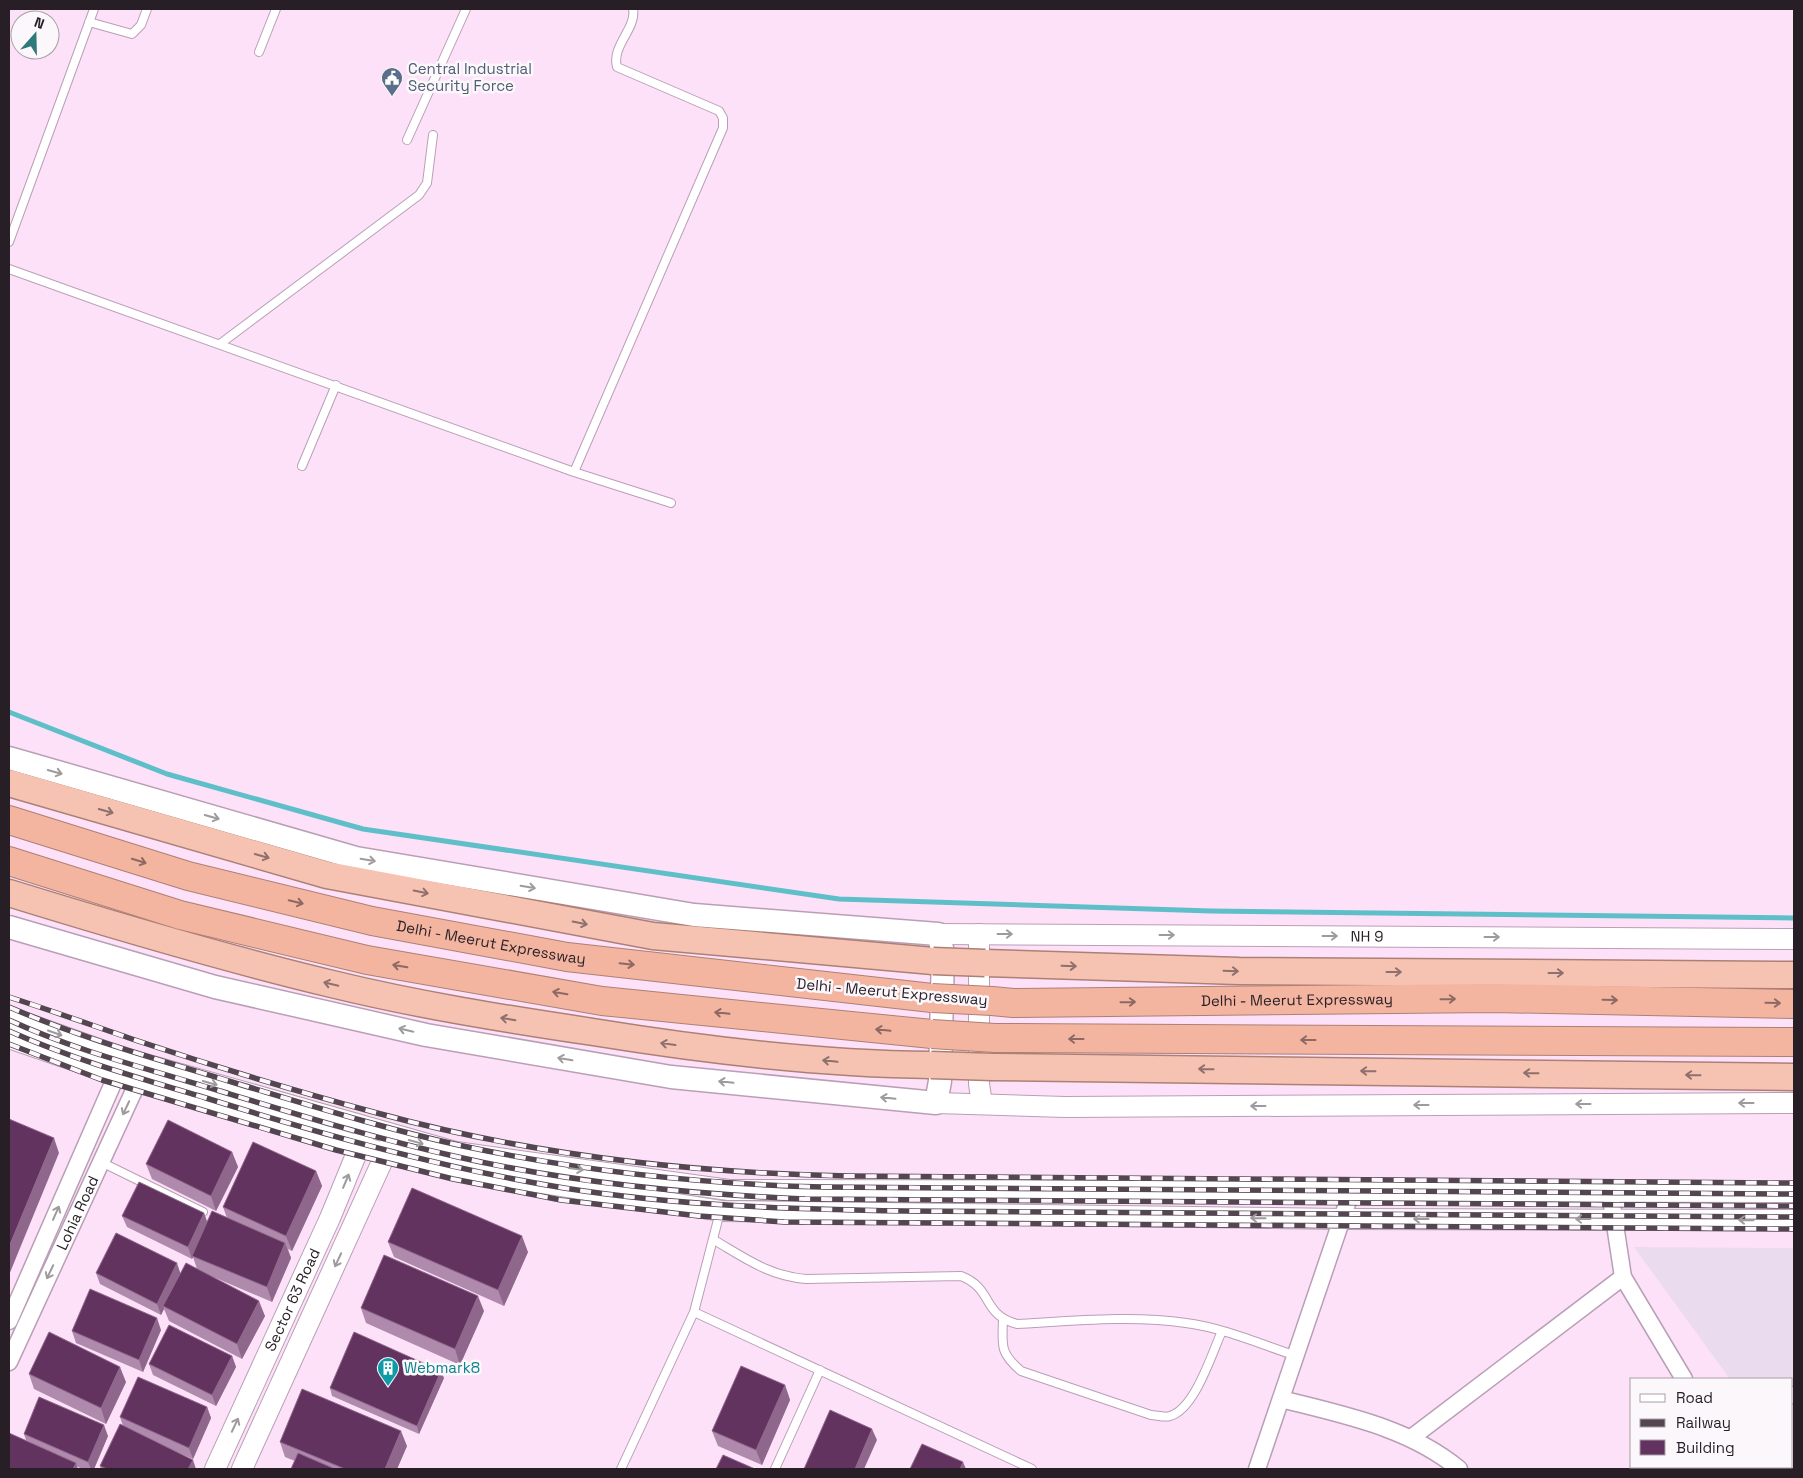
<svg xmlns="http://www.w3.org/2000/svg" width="1803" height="1478" viewBox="0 0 1803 1478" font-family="'Space Grotesk',sans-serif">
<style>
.commercial{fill:#ebdbee}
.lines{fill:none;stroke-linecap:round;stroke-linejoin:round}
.stream{stroke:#5fbfc8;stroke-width:5}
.service-casing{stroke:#b99fb6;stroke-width:10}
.minor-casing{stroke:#b99fb6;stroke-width:19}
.tertiary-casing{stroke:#b99fb6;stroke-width:22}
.secondary-casing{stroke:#b99fb6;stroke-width:25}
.trunk-casing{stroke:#ac8075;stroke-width:29}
.motorway-casing{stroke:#ac8075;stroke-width:30}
.service{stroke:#fff;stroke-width:8}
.minor{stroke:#fff;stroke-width:16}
.tertiary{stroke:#fff;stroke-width:20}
.secondary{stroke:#fff;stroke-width:22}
.trunk{stroke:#f6c3b3;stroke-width:26}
.motorway{stroke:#f3b4a0;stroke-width:28}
.rail-casing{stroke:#534651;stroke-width:5.5}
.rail{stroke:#fcf7fb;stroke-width:4;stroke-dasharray:11;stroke-linecap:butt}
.trunk-bridge-casing{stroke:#ac8075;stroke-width:29;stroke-linecap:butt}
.motorway-bridge-casing{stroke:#ac8075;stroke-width:30;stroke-linecap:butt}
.trunk-bridge{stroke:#f6c3b3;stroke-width:26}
.motorway-bridge{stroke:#f3b4a0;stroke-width:28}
.wall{fill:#af8aac}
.shaded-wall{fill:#90678c}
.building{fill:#61335e;stroke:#90678c}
.oneway{stroke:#9e9a9d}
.oneway2{stroke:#8e706c}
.oneway3{stroke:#8d6963}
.labels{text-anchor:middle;stroke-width:5;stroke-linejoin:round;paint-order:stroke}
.service-label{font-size:15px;fill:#4e5e75;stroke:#fcf7fb;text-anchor:start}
.street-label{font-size:15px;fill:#271e26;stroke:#fcf7fb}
.culture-label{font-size:15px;fill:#0d838f;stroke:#fcf7fb;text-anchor:start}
</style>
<rect width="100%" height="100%" fill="#fde1f9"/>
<path class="commercial" d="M1634,1247L1794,1248V1384H1792V1379H1730Z"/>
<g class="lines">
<path class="stream" d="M9,712L167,774L363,829L839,899L1211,911L1794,918"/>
<g class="service-casing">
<path id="service" d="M89,22L132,34L141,25L147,9
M259,52L276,9
M407,140L466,9
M9,242L94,9
M9,269L574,472L671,503
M220,344L419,195L427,183L433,135
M302,466L336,385
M574,472L723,128V118L719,111L617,67C611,46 637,28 633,9
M101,1162L203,1212
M714,1240C745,1258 769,1276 806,1279L961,1276C994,1289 981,1314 1017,1324C1071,1321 1133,1315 1186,1323C1224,1328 1260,1344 1296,1356
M694,1312L1032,1469
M1003,1320C1002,1346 1000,1353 1021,1371L1151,1415C1156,1415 1165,1418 1170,1416C1195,1409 1212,1353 1222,1331
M621,1469L694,1312L720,1212
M775,1469L820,1370"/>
</g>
<g class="minor-casing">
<g id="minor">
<path d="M1610,1192L1623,1277L1684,1379"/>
<path d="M9,1321L121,1065"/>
<path id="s1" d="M9,1362L143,1071"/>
<path d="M1792,1395H1794"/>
<path d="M1281,1399C1343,1415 1408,1427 1459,1469"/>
<path d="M1411,1438L1623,1277"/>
<path d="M1762,1467L1765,1469"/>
<path d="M1257,1469L1351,1192"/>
</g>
</g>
<g class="tertiary-casing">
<g id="tertiary">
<path id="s2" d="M938,934L1794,939"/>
<path d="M979,934V1084L982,1104"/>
<path d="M9,1017L124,1058L456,1152L729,1190L1794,1192"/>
<path d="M9,1038L116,1075L387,1154L460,1170L721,1211L1344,1219L1794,1220"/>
<path d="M936,1103L1065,1107L1794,1103"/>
<path id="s3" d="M215,1469L330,1218L365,1133"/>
<path d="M242,1469L391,1142"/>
</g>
</g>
<g class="secondary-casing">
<path id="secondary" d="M9,758L356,858L694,915L938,934L943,952L940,1081L936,1103L671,1077L426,1035L215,987L9,927"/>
</g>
<g class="trunk-casing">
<path id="trunk" d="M9,783L327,875L653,936L933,961
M9,893C116,926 223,958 332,984C418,1005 506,1019 593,1032C704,1050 818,1064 931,1065
M985,963L1239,971L1794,975
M993,1067L1794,1077"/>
</g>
<g class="motorway-casing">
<g id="motorway">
<path id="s4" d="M9,820L188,876L372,921L567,957L932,998"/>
<path d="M9,861L180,915L367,960L602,1001L932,1034"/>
<path id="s5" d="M992,1001L1013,1003L1494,998L1794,1004"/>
<path d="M995,1038L1794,1042"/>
</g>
</g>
<use href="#service" class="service"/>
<use href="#minor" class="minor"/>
<use href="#tertiary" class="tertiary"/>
<use href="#secondary" class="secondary"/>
<use href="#trunk" class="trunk"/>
<use href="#motorway" class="motorway"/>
<g class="rail-casing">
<path id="rail" d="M9,997C50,1010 91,1025 132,1039C213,1066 295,1091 377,1113C531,1155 689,1173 848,1176L1794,1183
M9,1007C81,1038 157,1059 232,1082C309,1105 385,1129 463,1146C581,1171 702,1184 823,1187L1794,1194
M9,1020C76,1051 149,1069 220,1091C299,1115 377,1139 458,1157C572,1183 689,1194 805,1199L1794,1206
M9,1031C72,1059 139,1078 206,1098C324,1135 442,1168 564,1188C678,1206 791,1209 905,1211L1794,1217
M9,1044L102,1080L336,1150L453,1179L561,1200L699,1216L784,1222L1794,1229"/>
</g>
<use href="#rail" class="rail"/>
<g class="trunk-bridge-casing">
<path id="trunk-bridge" d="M933,961L985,963
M931,1065L993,1067"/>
</g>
<g class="motorway-bridge-casing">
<path id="motorway-bridge" d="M932,998L992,1001
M932,1034L995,1038"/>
</g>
<use href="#trunk-bridge" class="trunk-bridge"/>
<use href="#motorway-bridge" class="motorway-bridge"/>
</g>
<path class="wall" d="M232,1152L238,1167L216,1211L152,1179L146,1164Z
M316,1171L322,1186L292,1251L288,1249L291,1258L272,1302L211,1276L265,1316L242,1359L169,1321L164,1309L161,1315L100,1284L96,1273H181L197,1269L193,1257L192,1259L127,1227L122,1216L204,1213L207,1221L227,1218L223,1207Z
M388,1242L528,1252L504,1306L394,1257Z
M361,1308L484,1311L460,1365L366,1323Z
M161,1330L143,1372L76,1343L72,1331Z
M232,1356L236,1367L216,1406L153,1375L149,1364Z
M29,1374L126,1382L106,1424L34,1389Z
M444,1378L419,1434L332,1396L330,1388Z
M785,1385L790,1400L762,1465L718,1446L712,1431Z
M207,1407L211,1418L193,1459L170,1449L196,1469H101L100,1466L123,1426L120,1417Z
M24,1434L108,1436L94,1469H82L26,1440Z
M280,1442L407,1446L397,1469H291L295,1461L285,1457Z"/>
<path class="shaded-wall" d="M54,1138L59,1153L9,1275V1247Z
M232,1152L238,1167L216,1211L211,1196Z
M316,1171L322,1186L292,1251L286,1236Z
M204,1213L208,1225L192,1256L193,1257L192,1259L188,1247Z
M522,1236L528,1252L504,1306L498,1290Z
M285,1243L291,1258L272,1302L267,1287Z
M177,1263L181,1275L163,1306L164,1309L161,1315L157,1304Z
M478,1296L484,1311L460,1365L455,1349Z
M259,1301L265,1316L242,1359L237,1344Z
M157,1318L161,1330L143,1372L139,1360Z
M232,1356L236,1367L216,1406L212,1395Z
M120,1367L126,1382L106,1424L101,1408Z
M441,1371L444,1378L419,1434L417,1426Z
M785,1385L790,1400L762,1465L756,1450Z
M207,1407L211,1418L193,1459L189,1448Z
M104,1425L108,1436L94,1469H91L88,1462Z
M872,1429L877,1440L864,1469H855Z
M401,1431L407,1446L397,1469H385Z
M193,1460L196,1469H188Z
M963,1462L966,1469H960Z
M76,1463L78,1469H73Z"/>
<path class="building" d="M9,1119L54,1138L9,1247Z
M168,1120L232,1152L211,1196L146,1164Z
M253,1142L316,1171L286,1236L223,1207Z
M139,1182L204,1213L188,1247L122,1216Z
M412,1188L522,1236L498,1290L388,1242Z
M212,1211L285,1243L267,1287L192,1256Z
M116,1233L177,1263L157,1304L96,1273Z
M384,1255L478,1296L455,1349L361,1308Z
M186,1263L259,1301L237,1344L163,1306Z
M90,1289L157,1318L139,1360L72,1331Z
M169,1325L232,1356L212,1395L149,1364Z
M49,1332L120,1367L101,1408L29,1374Z
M354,1332L441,1371L417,1426L330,1388Z
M741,1366L785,1385L756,1450L712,1431Z
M138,1377L207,1407L189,1448L120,1417Z
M302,1389L401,1431L385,1469H345L280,1442Z
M39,1397L104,1425L88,1462L24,1434Z
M830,1410L872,1429L855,1469H804Z
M120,1424L193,1460L188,1469H107L100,1466Z
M9,1433L76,1463L73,1469H9Z
M922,1444L963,1462L960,1469H910Z
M298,1453L335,1469H291Z
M723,1455L755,1469H716Z"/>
<defs><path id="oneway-shaft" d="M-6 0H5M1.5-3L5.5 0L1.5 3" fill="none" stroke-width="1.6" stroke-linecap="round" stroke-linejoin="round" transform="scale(1.25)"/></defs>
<g class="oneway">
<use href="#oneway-shaft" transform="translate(55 772) rotate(16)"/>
<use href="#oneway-shaft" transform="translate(212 817) rotate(16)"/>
<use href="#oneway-shaft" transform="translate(368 860) rotate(10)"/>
<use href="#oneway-shaft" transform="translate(528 887) rotate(10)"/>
<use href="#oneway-shaft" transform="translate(1005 934)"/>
<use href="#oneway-shaft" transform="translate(1167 935)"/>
<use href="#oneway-shaft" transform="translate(1330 936)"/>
<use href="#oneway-shaft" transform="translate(1492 937)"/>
<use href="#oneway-shaft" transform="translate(406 1030) rotate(-167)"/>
<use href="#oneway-shaft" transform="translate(55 1033) rotate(19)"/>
<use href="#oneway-shaft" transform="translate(565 1059) rotate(-170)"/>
<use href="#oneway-shaft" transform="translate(726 1082) rotate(-174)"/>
<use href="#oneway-shaft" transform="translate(210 1083) rotate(16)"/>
<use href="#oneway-shaft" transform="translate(888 1098) rotate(-174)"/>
<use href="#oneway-shaft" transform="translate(1746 1103) rotate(180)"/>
<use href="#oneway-shaft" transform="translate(1583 1104) rotate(180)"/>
<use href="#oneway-shaft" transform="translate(1421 1105) rotate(180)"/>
<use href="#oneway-shaft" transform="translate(1258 1106) rotate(180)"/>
<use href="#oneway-shaft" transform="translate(126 1108) rotate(115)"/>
<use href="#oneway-shaft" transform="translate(416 1142) rotate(15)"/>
<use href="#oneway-shaft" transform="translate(576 1169) rotate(8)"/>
<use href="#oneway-shaft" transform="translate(346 1181) rotate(-67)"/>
<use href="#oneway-shaft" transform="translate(56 1213) rotate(-66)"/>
<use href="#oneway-shaft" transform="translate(1258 1218) rotate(-179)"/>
<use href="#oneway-shaft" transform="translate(1421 1219) rotate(-180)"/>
<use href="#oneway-shaft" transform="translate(1583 1219) rotate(-180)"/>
<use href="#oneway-shaft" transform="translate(1746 1220) rotate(-179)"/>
<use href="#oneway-shaft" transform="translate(338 1260) rotate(115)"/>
<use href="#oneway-shaft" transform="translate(50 1272) rotate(115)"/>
<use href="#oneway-shaft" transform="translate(235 1425) rotate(-65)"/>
</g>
<g class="oneway2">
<use href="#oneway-shaft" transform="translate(106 811) rotate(16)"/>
<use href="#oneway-shaft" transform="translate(262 856) rotate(16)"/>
<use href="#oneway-shaft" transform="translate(421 892) rotate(11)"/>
<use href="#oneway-shaft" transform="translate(580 923) rotate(11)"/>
<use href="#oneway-shaft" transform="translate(1069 966) rotate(2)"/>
<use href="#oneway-shaft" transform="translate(1231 971) rotate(2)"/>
<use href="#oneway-shaft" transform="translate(1394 972)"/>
<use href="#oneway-shaft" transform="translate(1556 973)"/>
<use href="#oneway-shaft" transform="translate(331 984) rotate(-167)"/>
<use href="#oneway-shaft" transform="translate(508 1019) rotate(-171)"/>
<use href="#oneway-shaft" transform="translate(668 1044) rotate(-172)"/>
<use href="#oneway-shaft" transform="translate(830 1061) rotate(-174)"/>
<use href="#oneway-shaft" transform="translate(1206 1069) rotate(-179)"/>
<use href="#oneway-shaft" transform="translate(1368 1071) rotate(-179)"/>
<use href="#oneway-shaft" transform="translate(1531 1073) rotate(-179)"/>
<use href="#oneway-shaft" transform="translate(1693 1075) rotate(-179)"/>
</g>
<g class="oneway3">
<use href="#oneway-shaft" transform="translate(139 861) rotate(17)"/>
<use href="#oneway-shaft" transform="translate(296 902) rotate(14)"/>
<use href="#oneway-shaft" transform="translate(627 964) rotate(6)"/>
<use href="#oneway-shaft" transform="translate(400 966) rotate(-170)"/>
<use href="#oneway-shaft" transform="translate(560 993) rotate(-170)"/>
<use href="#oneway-shaft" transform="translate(1448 999) rotate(-1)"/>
<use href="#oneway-shaft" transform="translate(1610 1000) rotate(1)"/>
<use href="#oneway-shaft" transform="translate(1128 1002) rotate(-1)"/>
<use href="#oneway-shaft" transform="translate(1773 1003) rotate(1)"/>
<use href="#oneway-shaft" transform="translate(722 1013) rotate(-174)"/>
<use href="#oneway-shaft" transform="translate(883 1030) rotate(-174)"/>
<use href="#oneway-shaft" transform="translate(1076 1039) rotate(-180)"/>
<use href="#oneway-shaft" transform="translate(1308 1040) rotate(-180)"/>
</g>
<defs>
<g id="civic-pin" transform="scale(1.125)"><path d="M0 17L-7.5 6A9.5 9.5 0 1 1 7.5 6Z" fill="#5c6f8a" stroke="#fcf7fb"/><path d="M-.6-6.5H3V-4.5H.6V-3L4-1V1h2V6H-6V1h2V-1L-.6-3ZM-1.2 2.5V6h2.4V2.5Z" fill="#fff"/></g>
<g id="building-pin" transform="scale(1.125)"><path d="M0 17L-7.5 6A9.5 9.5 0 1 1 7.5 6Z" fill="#0f9aa8" stroke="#fcf7fb"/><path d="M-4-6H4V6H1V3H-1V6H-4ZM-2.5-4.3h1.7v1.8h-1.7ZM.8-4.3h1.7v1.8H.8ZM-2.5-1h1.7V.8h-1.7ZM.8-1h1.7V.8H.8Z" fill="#fff"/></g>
</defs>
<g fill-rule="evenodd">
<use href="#civic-pin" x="392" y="78"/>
<use href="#building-pin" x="388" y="1368"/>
</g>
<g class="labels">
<g class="service-label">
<text x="408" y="74">Central Industrial<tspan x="408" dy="17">Security Force</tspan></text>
</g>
<g class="street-label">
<text dy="5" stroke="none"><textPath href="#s2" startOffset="429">NH 9</textPath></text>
<text dy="5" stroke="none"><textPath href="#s4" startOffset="498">Delhi - Meerut Expressway</textPath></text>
<text transform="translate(892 992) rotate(5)" y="5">Delhi - Meerut Expressway</text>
<text dy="5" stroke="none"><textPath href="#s5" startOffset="305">Delhi - Meerut Expressway</textPath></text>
<text dy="5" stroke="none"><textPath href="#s1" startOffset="164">Lohia Road</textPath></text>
<text dy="5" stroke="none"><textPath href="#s3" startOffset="186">Sector 63 Road</textPath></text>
</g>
<g class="culture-label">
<text x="404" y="1373">Webmark8</text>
</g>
</g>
<rect width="1803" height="1478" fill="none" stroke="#271e26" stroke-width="20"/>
<rect x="1630" y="1378" width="162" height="90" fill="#fcf7fb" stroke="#a7a0a6"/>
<rect x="1640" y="1394" width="25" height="8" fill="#ffffff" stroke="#a7a0a6"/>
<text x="1676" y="1403" font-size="15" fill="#271e26">Road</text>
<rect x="1640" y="1419" width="25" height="8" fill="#534651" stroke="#a7a0a6"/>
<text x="1676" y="1428" font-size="15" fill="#271e26">Railway</text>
<rect x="1640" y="1440" width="25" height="15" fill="#61335e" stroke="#a7a0a6"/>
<text x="1676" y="1453" font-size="15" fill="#271e26">Building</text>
<g transform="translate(35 35) rotate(20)"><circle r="24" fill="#fcf7fb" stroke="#a7a0a6"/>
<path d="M0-4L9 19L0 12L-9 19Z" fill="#2f797b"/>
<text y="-8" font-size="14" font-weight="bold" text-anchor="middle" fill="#271e26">N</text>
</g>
</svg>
